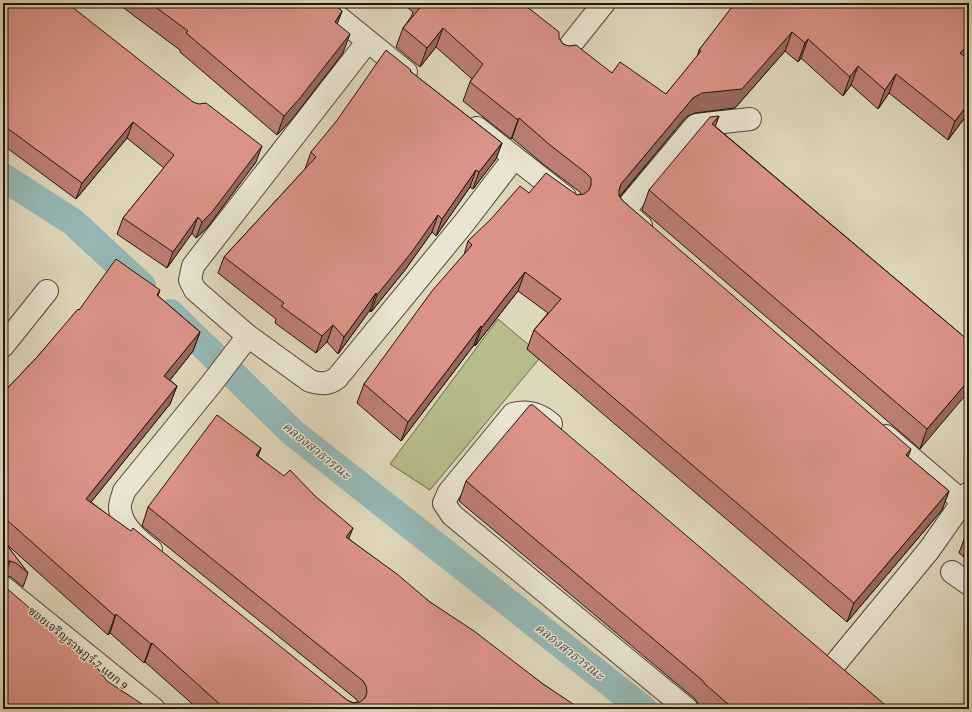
<svg xmlns="http://www.w3.org/2000/svg" width="972" height="712" viewBox="0 0 972 712" font-family="'Gentium Book Plus','Noto Serif Thai',serif">
<style>
.green{fill:#b8bc8b;stroke:#6c684b}
.lines{fill:none;stroke-linecap:round;stroke-linejoin:round}
.canal{stroke:#95b8b6;stroke-width:28}
.minor-casing{stroke:#504537;stroke-width:24}
.minor{stroke:#eae5d2;stroke-width:22}
.wall{fill:#bc7e75;stroke:#20140b}
.shaded-wall{fill:#99675f;stroke:#20140b}
.building{fill:#db9388;stroke:#20140b}
.labels{text-anchor:middle;stroke-width:3;stroke-linejoin:round;paint-order:stroke}
.street-label{font-size:12px;fill:#20140b;stroke:#eae5d2}
.water-label{font-size:13px;font-style:italic;fill:#494d47;stroke:#eae5d2}
</style>
<rect width="100%" height="100%" fill="#dfd7ba"/>
<filter id="stains"><feTurbulence type="fractalNoise" baseFrequency=".005" numOctaves="4"/><feColorMatrix values="0 0 0 0 .2 0 0 0 0 .09 0 0 0 0 .02 0 0 0 .5 -.17"/></filter>
<radialGradient id="worn" r=".72"><stop offset=".6" stop-color="#630" stop-opacity="0"/><stop offset="1" stop-color="#630" stop-opacity=".3"/></radialGradient>
<path class="green" d="M498,319L530,346L527,349L539,359L430,490L390,464Z"/>
<g class="lines">
<path class="canal" d="M3,177L73,222L142,286
M170,313L292,432L643,709"/>
<g class="minor-casing">
<path id="minor" d="M321,3L406,72
M368,41L193,266L190,280L195,290L248,336L310,381C321,384 328,385 337,378L464,223L514,158
M564,53L604,3
M477,128L565,197
M641,226L624,211L696,125L750,119
M3,346L47,291
M551,424C540,414 528,410 513,414L449,492L444,503L452,515L687,709
M886,436L963,502
M151,550C138,540 122,527 120,509C119,504 123,496 124,491L212,383L248,336
M952,572L969,584
M3,587L154,709
M835,664L929,550L969,493"/>
</g>
<use href="#minor" class="minor"/>
</g>
<path class="wall" d="M3,3L256,162L207,228L196,238L192,233L167,268L117,234L123,218L164,168L127,138L76,199L3,145Z
M117,3H333L342,11L337,24L343,53L293,118L277,135L180,52V50Z
M340,3H352L347,8Z
M386,3H397L393,8Z
M402,3H524L526,6L559,38L563,44L612,73L666,94L697,57L699,50L732,8L969,3V56L967,58L969,112L948,140L889,93L878,109L851,85L843,96L801,58L798,62L785,51L735,108L695,113L686,117L620,197L623,201L908,457L949,491L942,510L847,622L527,349L534,330L548,313L518,291L475,346L474,345L401,441L357,403L364,384L464,255L468,241L529,193L577,195H581L580,192L543,164L512,138L511,139L463,101L470,82L472,79L436,47L420,67L396,47L403,28L411,17L413,12Z
M411,70L410,71L502,143L496,159L473,189L470,187L436,236L432,232L405,270L371,312L370,310L338,354L327,342L316,353L275,323L276,319L218,273L224,257L305,169L311,152Z
M719,116L715,126L969,341L920,449L642,210L649,190Z
M160,290L158,296L200,332L193,351L170,380L177,386L170,404L91,502L347,700L353,703L358,702L356,699L142,526L148,507L261,448L258,456L349,539L430,602L543,684L578,709H198L145,662L144,663L110,633L108,635L3,541V393L38,356L79,310Z
M466,481L890,709H704L699,705L695,699L459,501Z
M969,531V561L959,553L966,534Z
M6,544L28,573L23,587L11,577L5,575Z"/>
<path class="shaded-wall" d="M349,3H352L347,8Z
M394,3H397L393,8Z
M342,11L335,30V22Z
M443,28L436,47L420,67L427,48Z
M792,32L785,51L735,108L695,113L686,117L614,203L621,184L693,98Z
M350,34L343,53L293,118L277,135L284,116Z
M808,39L801,58L798,62L805,43Z
M969,44V56L953,72L960,53Z
M858,66L851,85L843,96L850,77Z
M896,74L889,93L878,109L885,90Z
M969,103V112L948,140L955,121Z
M719,116L712,136V124Z
M519,118L512,138L511,139L518,120Z
M133,122L127,138L76,199L82,183Z
M502,143L496,159L473,189L479,172Z
M262,146L256,162L207,228L196,238L202,222Z
M476,170L470,187L436,236L442,219Z
M438,215L432,232L405,270L371,312L377,295Z
M198,217L192,233L167,268L173,252Z
M525,272L518,291L475,346L482,327Z
M376,293L370,310L338,354L344,337Z
M333,325L327,342L316,353L322,336Z
M481,326L474,345L401,441L408,422Z
M200,332L193,351L158,395L164,376Z
M969,380V391L920,449L927,429Z
M177,386L170,404L79,517L86,499Z
M261,448L254,466L256,455Z
M911,449L904,468L906,455Z
M949,491L942,510L847,622L854,603Z
M8,521L3,536V526Z
M353,528L346,546V537Z
M4,561H10L5,575H3V562Z
M116,614L110,633L108,635L115,616Z
M152,643L145,662L144,663L151,644Z"/>
<path class="building" d="M3,3H67L193,102L199,104L206,103L262,146L212,212L202,222L198,217L173,252L123,218L174,155L133,122L82,183L3,125Z
M150,3H333L342,11L335,22L350,34L300,98L284,116L186,33L188,31Z
M424,3H524L526,5V6L559,32V38L563,44L569,46L576,45L612,73L620,62L666,94L701,51L699,50L735,3H969V44L960,53L969,60V103L955,121L896,74L885,90L858,66L850,77L808,39L805,43L792,32L742,89L702,93L693,98L621,184L619,190V196L623,201L911,449L906,455L949,491L854,603L534,330L561,299L525,272L482,327L481,326L408,422L364,384L432,291L472,245L468,241L491,219L520,186L529,193L546,173L577,195L584,194L589,190L591,185V178L586,173L550,145L519,118L518,120L470,82L483,64L443,28L427,48L403,28Z
M386,50L411,70L410,71L502,143L479,172L476,170L442,219L438,215L411,253L377,295L376,293L344,337L333,325L322,336L281,306L284,303L224,257L316,157L311,152L338,119Z
M719,116L712,124L969,341V380L927,429L649,190L710,117Z
M116,259L160,290L157,295L200,332L164,376L177,386L86,499L131,531L133,528L347,700L353,703L360,702L365,698L367,692L366,686L363,681L148,507L217,415L261,448L256,455L284,476L290,470L315,496L353,528L346,537L397,574L430,602L474,631L543,684L579,708L577,709H225L152,643L151,644L116,614L115,616L8,521L3,526V393L38,356L78,309L79,310Z
M530,405H533L890,709H734L706,685L702,680L466,481Z
M969,531V536L966,534Z
M6,544L28,573L16,563L10,561L3,562V550Z
M3,585L85,656L87,654L107,681L142,704L147,709H3Z"/>
<g class="labels">
<g class="street-label">
<text transform="translate(78 648) rotate(39)" y="4">ซอยเจริญราษฎร์ 7 แยก 9</text>
</g>
<g class="water-label">
<text transform="translate(317 450) rotate(39)" y="5">คลองสาธารณะ</text>
<text transform="translate(570 651) rotate(38)" y="5">คลองสาธารณะ</text>
</g>
</g>
<rect width="972" height="712" fill="none" stroke="#dfd7ba" stroke-width="16"/>
<rect x="4" y="4" width="964" height="704" fill="none" stroke="#20140b" stroke-width="2"/>
<rect x="8" y="8" width="956" height="696" fill="none" stroke="#20140b"/>
<rect width="100%" height="100%" filter="url(#stains)"/>
<rect width="100%" height="100%" fill="url(#worn)"/>
</svg>
